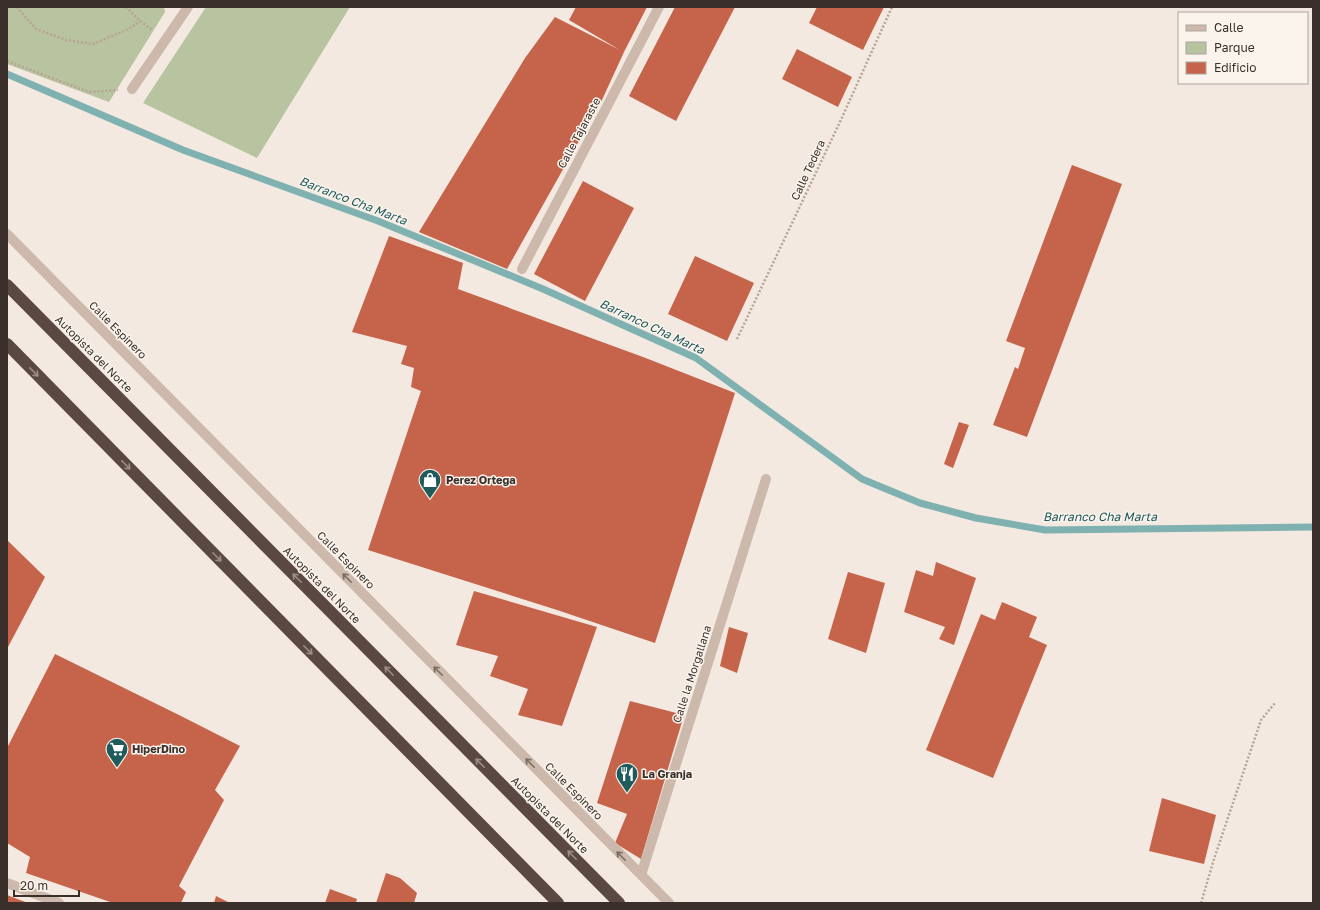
<svg xmlns="http://www.w3.org/2000/svg" width="1320" height="910" viewBox="0 0 1320 910" font-family="'Golos Text',sans-serif">
<style>
.green{fill:#b8c39f}
.lines{fill:none;stroke-linecap:round;stroke-linejoin:round}
.stream{stroke:#7fb1b0;stroke-width:7}
.building{fill:#c6644b}
.path{stroke:#b8a395;stroke-width:2.5;stroke-dasharray:2 2;stroke-linecap:butt}
.minor{stroke:#ccb9ab;stroke-width:10}
.highway{stroke:#5b4842;stroke-width:12}
.oneway{stroke:#9b8d86}
.oneway2{stroke:#7c6d64}
.labels{text-anchor:middle;stroke-width:3;stroke-linejoin:round;paint-order:stroke}
.street-label{font-size:11px;fill:#3a2f2a;stroke:#faf4ed}
.poi-label{font-size:11px;font-weight:bold;fill:#3a2f2a;stroke:#faf4ed;text-anchor:start}
.water-label{font-size:12px;font-style:italic;fill:#1f5a5c;stroke:#faf4ed}
</style>
<rect width="100%" height="100%" fill="#f3e9e0"/>
<path class="green" d="M7,7H164L165,12L109,102L7,64Z
M206,7H350L257,158L143,103Z"/>
<g class="lines">
<path class="stream" d="M7,74L183,150L378,221L543,289L696,358L862,479L920,503L976,518L1045,530L1313,527"/>
</g>
<path class="building" d="M576,7H647L624,52L602,100L507,269L419,232L525,58L555,17L620,50L569,20Z
M675,7H735L676,121L629,96Z
M817,7H884L863,50L809,23Z
M797,49L852,77L838,107L782,79Z
M1072,165L1122,184L1027,437L993,425L1015,367L1018,369L1025,348L1006,341Z
M583,181L634,208L585,301L534,274Z
M389,236L463,263L458,289L643,357L735,393L655,643L557,610L368,550L421,391L411,387L414,368L401,364L407,346L352,332Z
M695,256L754,283L727,341L668,314Z
M959,422L969,425L953,468L944,464Z
M7,540L45,577L7,649Z
M936,562L976,578L954,645L939,639L945,627L904,612L916,570L933,576Z
M848,572L885,583L866,653L828,639Z
M474,591L597,627L562,726L518,715L528,689L490,676L498,656L456,645Z
M1002,602L1037,617L1029,637L1047,645L993,778L926,750L981,614L995,620Z
M729,627L748,633L737,673L720,666Z
M55,654L181,716L240,746L215,790L224,800L179,886L186,892L181,903H113L26,873L30,857L7,843V748Z
M630,701L684,715L641,859L615,843L627,814L597,803Z
M1162,798L1216,815L1204,864L1149,851Z
M386,873L400,878L417,893L414,903H376Z
M330,889L357,899L356,903H325Z
M7,895L28,903H7Z
M216,896L230,903H214Z"/>
<g class="lines">
<path class="path" d="M17,7L36,29L66,40L93,44L129,29L140,21
M126,7L140,21L152,30
M7,61L89,92L118,90
M737,339L839,124L892,7
M1201,903L1214,859L1261,720L1275,703"/>
<path class="minor" d="M132,89L188,7
M7,234L669,903
M522,269L659,7
M641,875L766,479
M7,883L59,903"/>
<path class="highway" d="M7,285L619,903
M7,344L558,903"/>
</g>
<defs><path id="oneway-shaft" d="M-6 0H5M1.5-3L5.5 0L1.5 3" fill="none" stroke-width="1.6" stroke-linecap="round" stroke-linejoin="round"/></defs>
<g class="oneway">
<use href="#oneway-shaft" transform="translate(34 372) rotate(45)"/>
<use href="#oneway-shaft" transform="translate(126 465) rotate(45)"/>
<use href="#oneway-shaft" transform="translate(217 557) rotate(45)"/>
<use href="#oneway-shaft" transform="translate(297 578) rotate(-135)"/>
<use href="#oneway-shaft" transform="translate(308 650) rotate(45)"/>
<use href="#oneway-shaft" transform="translate(389 671) rotate(-135)"/>
<use href="#oneway-shaft" transform="translate(480 763) rotate(-135)"/>
<use href="#oneway-shaft" transform="translate(572 855) rotate(-135)"/>
</g>
<g class="oneway2">
<use href="#oneway-shaft" transform="translate(347 578) rotate(-135)"/>
<use href="#oneway-shaft" transform="translate(438 671) rotate(-135)"/>
<use href="#oneway-shaft" transform="translate(530 763) rotate(-135)"/>
<use href="#oneway-shaft" transform="translate(621 856) rotate(-135)"/>
</g>
<defs>
<g id="shop-pin" transform="scale(1.15)"><path d="M0 17L-7.5 6A9.5 9.5 0 1 1 7.5 6Z" fill="#1f5a5c" stroke="#faf4ed"/><path d="M-5-2.5h2.3a2.7 3.5 0 0 1 5.4 0H5L5.5 6h-11ZM-1.5-2.5h3a1.5 2.3 0 0 0-3 0Z" fill="#fff"/></g>
<g id="supermarket-pin" transform="scale(1.15)"><path d="M0 17L-7.5 6A9.5 9.5 0 1 1 7.5 6Z" fill="#1f5a5c" stroke="#faf4ed"/><path d="M-6-5.5h2.5l.6 2H6L4.5 2H-2.5L-4.4-4H-6ZM-1.5 3.2a1.3 1.3 0 1 0 .1 0ZM3 3.2a1.3 1.3 0 1 0 .1 0Z" fill="#fff"/></g>
<g id="restaurant-pin" transform="scale(1.15)"><path d="M0 17L-7.5 6A9.5 9.5 0 1 1 7.5 6Z" fill="#1f5a5c" stroke="#faf4ed"/><path d="M-5-6h1v4h1v-4h1v4h1v-4h1v5L-1.5 .5V6h-2V.5L-5-1ZM5-6V6H3V1.5H1.5Q1.5-4 5-6Z" fill="#fff"/></g>
</defs>
<g fill-rule="evenodd">
<use href="#shop-pin" x="430" y="480"/>
<use href="#supermarket-pin" x="117" y="749"/>
<use href="#restaurant-pin" x="627" y="774"/>
</g>
<g class="labels">
<g class="street-label">
<text transform="translate(579 133) rotate(-62)" y="4">Calle Tajaraste</text>
<text transform="translate(808 170) rotate(-65)" y="4">Calle Tedera</text>
<text transform="translate(118 330) rotate(45)" y="4">Calle Espinero</text>
<text transform="translate(94 354) rotate(45)" y="4">Autopista del Norte</text>
<text transform="translate(346 560) rotate(45)" y="4">Calle Espinero</text>
<text transform="translate(322 585) rotate(45)" y="4">Autopista del Norte</text>
<text transform="translate(692 674) rotate(-72)" y="4">Calle la Morgallana</text>
<text transform="translate(574 791) rotate(45)" y="4">Calle Espinero</text>
<text transform="translate(550 815) rotate(45)" y="4">Autopista del Norte</text>
</g>
<g class="poi-label">
<text x="446" y="484">Perez Ortega</text>
<text x="132" y="753">HiperDino</text>
<text x="642" y="778">La Granja</text>
</g>
<g class="water-label">
<text transform="translate(353 201) rotate(21)" y="4">Barranco Cha Marta</text>
<text transform="translate(652 327) rotate(25)" y="4">Barranco Cha Marta</text>
<text x="1100" y="521">Barranco Cha Marta</text>
</g>
</g>
<rect width="1320" height="910" fill="none" stroke="#3a2f2a" stroke-width="16"/>
<rect x="1178" y="12" width="130" height="72" fill="#faf4ed" stroke="#ada59f"/>
<rect x="1186" y="25" width="20" height="6" fill="#ccb9ab" stroke="#ada59f"/>
<text x="1214" y="32" font-size="12" fill="#3a2f2a">Calle</text>
<rect x="1186" y="42" width="20" height="12" fill="#b8c39f" stroke="#ada59f"/>
<text x="1214" y="52" font-size="12" fill="#3a2f2a">Parque</text>
<rect x="1186" y="62" width="20" height="12" fill="#c6644b" stroke="#ada59f"/>
<text x="1214" y="72" font-size="12" fill="#3a2f2a">Edificio</text>
<path d="M14 890v6h65v-6" fill="none" stroke="#3a2f2a" stroke-width="2"/>
<text x="20" y="890" font-size="12" fill="#3a2f2a" stroke="#faf4ed" stroke-width="3" paint-order="stroke">20 m</text>
</svg>
